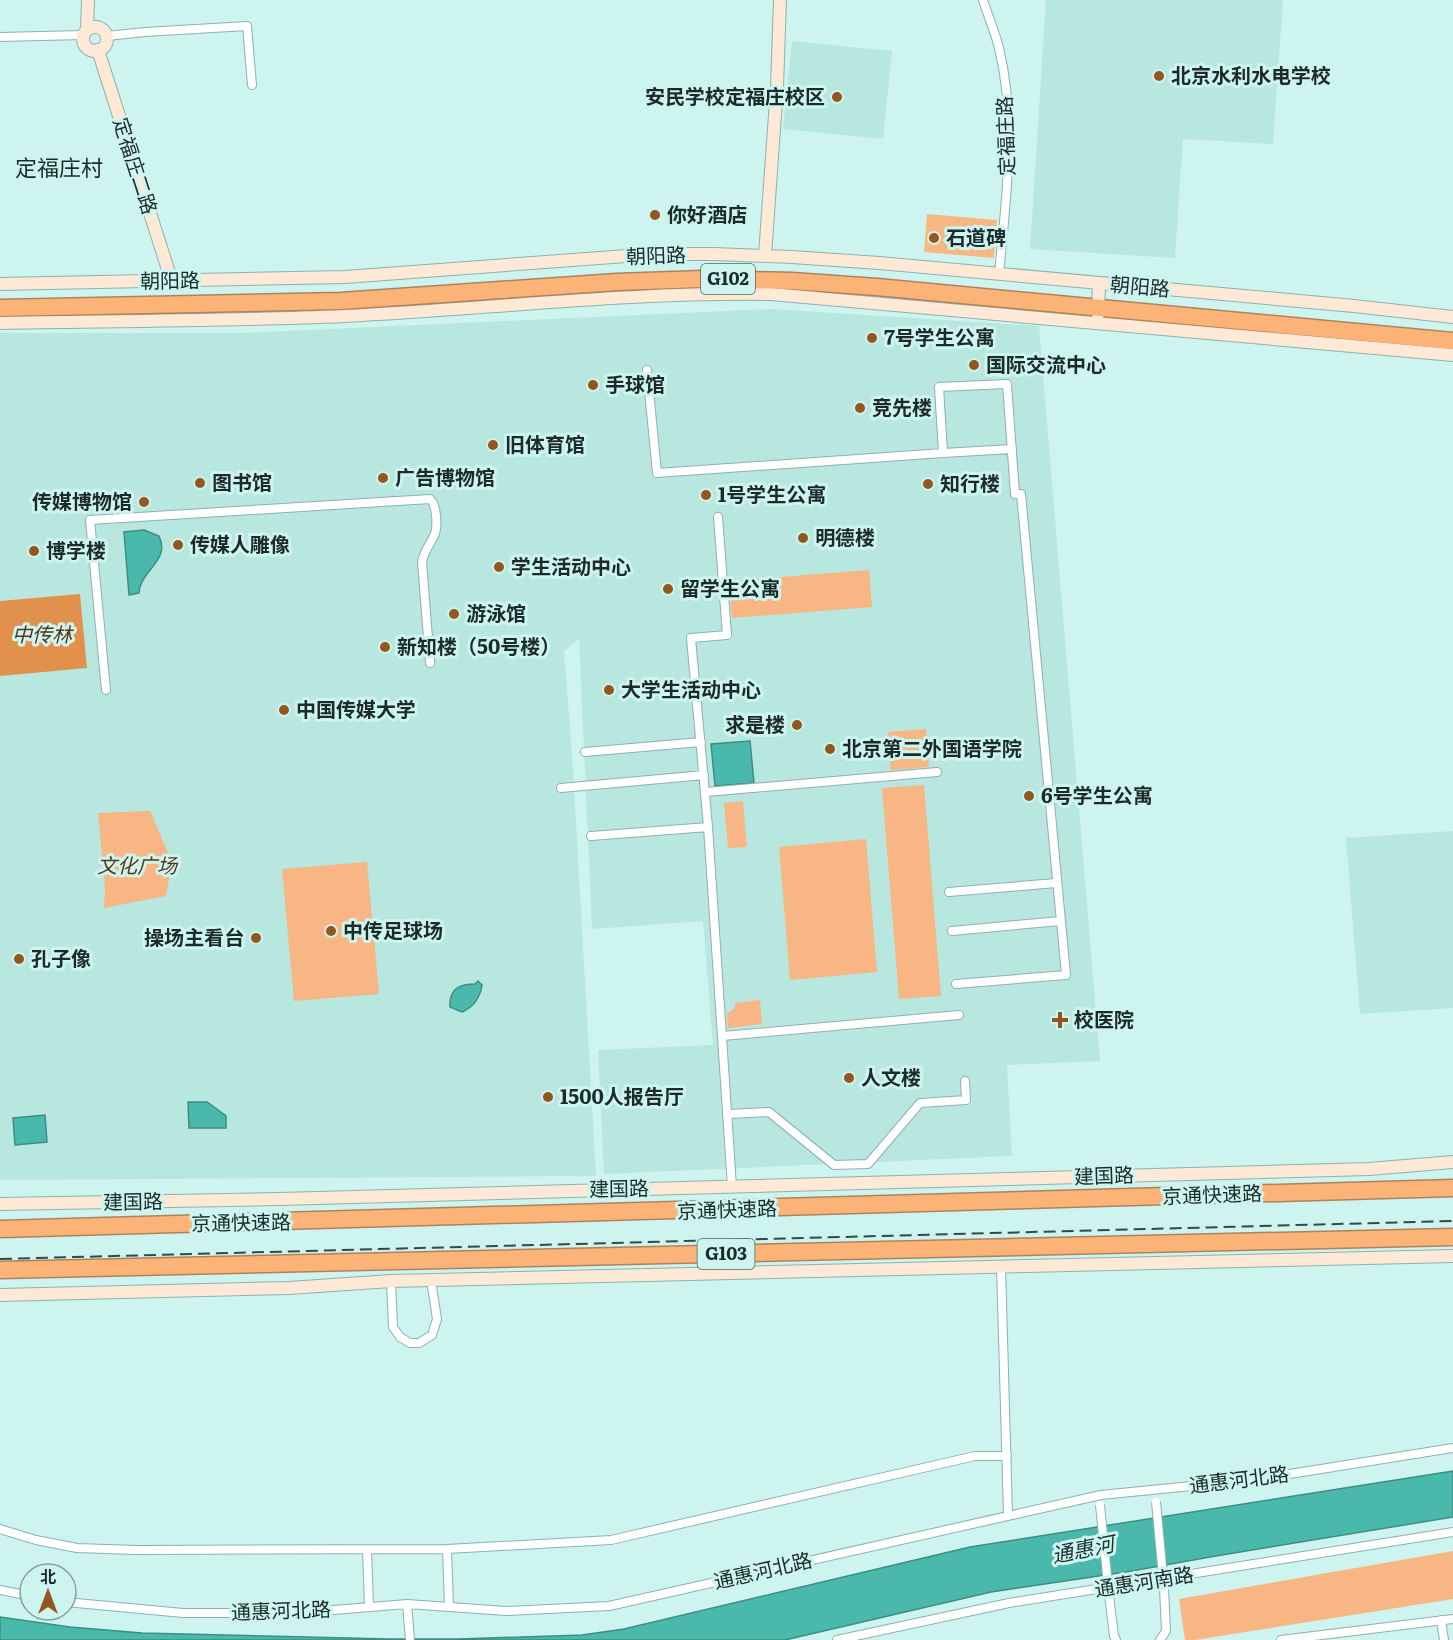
<svg xmlns="http://www.w3.org/2000/svg" width="1453" height="1640" viewBox="0 0 1453 1640" font-family="Literata,'Noto Sans SC',serif">
<style>
.built{fill:#b8e7df}
.green{fill:#f7b683}
.forest{fill:#e1914c}
.water{fill:#4ab9ac;stroke:#3c8e85;stroke-width:1.5}
.lines{fill:none;stroke-linecap:round;stroke-linejoin:round}
.street-casing{stroke:#8db2ac;stroke-width:10}
.secondary-casing{stroke:#8db2ac;stroke-width:14}
.highway-casing{stroke:#ae835c;stroke-width:19}
.street{stroke:#fff;stroke-width:8}
.secondary{stroke:#fee8d6;stroke-width:12}
.highway{stroke:#fcb378;stroke-width:16}
.rail{stroke:#374947;stroke-width:2;stroke-dasharray:12 6;stroke-linecap:butt}
.street-bridge-casing{stroke:#8db2ac;stroke-width:10;stroke-linecap:butt}
.street-bridge{stroke:#fff;stroke-width:8}
.poi-dot{fill:#94561c;stroke:#cdf4ee;stroke-width:2}
.labels{text-anchor:middle;stroke-width:6;stroke-linejoin:round;paint-order:stroke}
.shield{fill:#cdf4ee;stroke:#516764;stroke-width:1.5}
.shield-label{font-size:18px;font-weight:bold;fill:#1c2b29}
.poi-label{font-size:20px;font-weight:bold;fill:#1c2b29;stroke:#cdf4ee;text-anchor:start}
.street-label{font-size:20px;fill:#1c2b29;stroke:#cdf4ee}
.park-label{font-size:20px;font-style:italic;fill:#573519;stroke:#cdf4ee}
.water-label{font-size:21px;font-style:italic;fill:#1a332f;stroke:#cdf4ee}
.quarter-label{font-size:22px;fill:#1c2b29;stroke:#cdf4ee}
</style>
<rect width="100%" height="100%" fill="#cdf4ee"/>
<path class="built" d="M1046,0H1283L1273,144L1183,139L1175,258L1030,249Z
M792,41L892,51L883,139L783,129Z
M772,309L1039,326L1100,1061L1007,1065L1012,1156L604,1174L598,1050L713,1045L703,921L592,929L579,639L564,651L573,769L596,1176L0,1180V333H241Z
M1453,831V1008L1360,1014L1346,838Z"/>
<path class="green" d="M927,214L997,220L994,258L924,252Z
M869,570L872,607L732,618L729,581Z
M926,729L929,767L891,770L888,732Z
M924,785L941,996L899,999L882,788Z
M743,801L747,847L728,848L724,803Z
M150,811L172,862L166,896L104,908L105,888L98,813Z
M866,839L877,972L790,980L779,847Z
M367,862L379,994L294,1001L282,869Z
M760,1000L762,1024L728,1028L727,1014L735,1008V1003Z
M1453,1551V1599L1195,1640H1185L1179,1599Z"/>
<path class="forest" d="M80,594L87,668L0,676V601Z"/>
<path class="water" d="M144,530L159,536C171,561 140,570 139,593L129,595L124,532Z
M750,741L754,783L715,786L711,744Z
M478,981L482,985C480,998 474,1007 462,1012L450,1007C449,989 459,984 475,984Z
M188,1102H207L226,1116V1128H189Z
M45,1115L47,1142L15,1145L13,1118Z
M1453,1471V1517L1216,1556L1126,1572L991,1592L785,1640H0V1617L70,1627L142,1633L390,1639H458L582,1635L624,1629L970,1547Z"/>
<g class="lines">
<g class="street-casing">
<path id="street" d="M983,0C988,16 995,32 999,48C1017,122 1006,199 999,274
M107,36L145,32L247,26L252,85
M0,37L83,35
M647,370L657,473L943,453
M718,517L727,635L691,638L708,827L732,1187
M106,690L90,520L430,499C437,505 438,528 434,536C429,546 424,551 422,562L430,663
M585,752L701,742
M561,788L704,775
M706,792L937,772
M591,836L708,827
M949,892L1056,883
M952,931L1060,921
M956,984L1066,975L1021,494H1015L1007,384L939,387L943,453L1012,449
M723,1036L959,1015
M728,1114L769,1112L834,1165L868,1164L920,1103L966,1100L965,1081
M1001,1266L1008,1515
M391,1281L393,1327L400,1337L410,1343H419L432,1335L437,1319L431,1280
M0,1529L36,1540L77,1548L135,1550L447,1549L611,1540L975,1456H1007
M447,1549L449,1607
M367,1550L369,1606
M0,1590L30,1596
M1109,1595L1114,1636L1116,1640
M66,1602L183,1613H297L407,1604L506,1611L609,1606L1101,1495L1252,1480L1453,1448
M407,1604L410,1640
M1441,1620L1444,1640
M837,1640L1009,1603L1453,1532
M1160,1640L1166,1631L1164,1588
M1281,1640L1453,1619"/>
</g>
<g class="secondary-casing">
<path id="secondary" d="M83 39a12 12 0 1 1 24 0a12 12 0 1 1-24 0Z
M87,29L88,0
M98,50L172,282
M765,255L777,87L780,0
M0,284L345,277L653,254H714L792,257L879,263L1354,306L1453,317
M1098,314L1099,283
M0,323C115,321 230,321 345,316C487,309 628,292 771,294L1453,355
M0,1204L280,1199L1369,1169L1453,1162
M0,1295L289,1288L391,1281L1453,1256"/>
</g>
<g class="highway-casing">
<path id="highway" d="M0,308L341,301L617,282L702,279L792,281L877,287L1453,341
M0,1229L1453,1188
M0,1270L1453,1237"/>
</g>
<use href="#street" class="street"/>
<use href="#secondary" class="secondary"/>
<use href="#highway" class="highway"/>
<path class="rail" d="M0,1259L1453,1221"/>
<g class="street-bridge-casing">
<path id="street-bridge" d="M1156,1502L1164,1588
M1100,1505L1109,1595"/>
</g>
<use href="#street-bridge" class="street-bridge"/>
</g>
<g class="poi-dot">
<circle cx="1159" cy="76" r="6"/>
<circle cx="837" cy="97" r="6"/>
<circle cx="655" cy="215" r="6"/>
<circle cx="934" cy="238" r="6"/>
<circle cx="872" cy="338" r="6"/>
<circle cx="974" cy="365" r="6"/>
<circle cx="593" cy="385" r="6"/>
<circle cx="860" cy="408" r="6"/>
<circle cx="493" cy="445" r="6"/>
<circle cx="383" cy="478" r="6"/>
<circle cx="200" cy="483" r="6"/>
<circle cx="928" cy="484" r="6"/>
<circle cx="706" cy="495" r="6"/>
<circle cx="144" cy="502" r="6"/>
<circle cx="803" cy="538" r="6"/>
<circle cx="178" cy="545" r="6"/>
<circle cx="34" cy="551" r="6"/>
<circle cx="499" cy="567" r="6"/>
<circle cx="668" cy="589" r="6"/>
<circle cx="454" cy="614" r="6"/>
<circle cx="385" cy="647" r="6"/>
<circle cx="609" cy="690" r="6"/>
<circle cx="284" cy="710" r="6"/>
<circle cx="797" cy="725" r="6"/>
<circle cx="830" cy="749" r="6"/>
<circle cx="1029" cy="796" r="6"/>
<circle cx="331" cy="931" r="6"/>
<circle cx="256" cy="938" r="6"/>
<circle cx="19" cy="959" r="6"/>
<path d="M1057 1011h6v6h6v6h-6v6h-6v-6h-6v-6h6z"/>
<circle cx="849" cy="1078" r="6"/>
<circle cx="548" cy="1097" r="6"/>
</g>
<g class="labels">
<g class="shield">
<rect x="701" y="264" width="54" height="30" rx="4.5"/>
<rect x="697.5" y="1239" width="57" height="30" rx="4.5"/>
</g>
<g class="shield-label">
<text x="728" y="285">G102</text>
<text x="726" y="1260">G103</text>
</g>
<g class="poi-label">
<text x="1171" y="83">北京水利水电学校</text>
<text x="825" y="104" text-anchor="end">安民学校定福庄校区</text>
<text x="667" y="222">你好酒店</text>
<text x="946" y="245">石道碑</text>
<text x="884" y="345">7号学生公寓</text>
<text x="986" y="372">国际交流中心</text>
<text x="605" y="392">手球馆</text>
<text x="872" y="415">竞先楼</text>
<text x="505" y="452">旧体育馆</text>
<text x="395" y="485">广告博物馆</text>
<text x="212" y="490">图书馆</text>
<text x="940" y="491">知行楼</text>
<text x="718" y="502">1号学生公寓</text>
<text x="132" y="509" text-anchor="end">传媒博物馆</text>
<text x="815" y="545">明德楼</text>
<text x="190" y="552">传媒人雕像</text>
<text x="46" y="558">博学楼</text>
<text x="511" y="574">学生活动中心</text>
<text x="680" y="596">留学生公寓</text>
<text x="466" y="621">游泳馆</text>
<text x="397" y="654">新知楼（50号楼）</text>
<text x="621" y="697">大学生活动中心</text>
<text x="296" y="717">中国传媒大学</text>
<text x="785" y="732" text-anchor="end">求是楼</text>
<text x="842" y="756">北京第二外国语学院</text>
<text x="1041" y="803">6号学生公寓</text>
<text x="343" y="938">中传足球场</text>
<text x="244" y="945" text-anchor="end">操场主看台</text>
<text x="31" y="966">孔子像</text>
<text x="1074" y="1027">校医院</text>
<text x="861" y="1085">人文楼</text>
<text x="560" y="1104">1500人报告厅</text>
</g>
<g class="street-label">
<text transform="translate(1006 136) rotate(-92)" y="7">定福庄路</text>
<text transform="translate(135 166) rotate(72)" y="7">定福庄二路</text>
<text transform="translate(656 256) rotate(-2)" y="7">朝阳路</text>
<text transform="translate(170 281) rotate(-1)" y="7">朝阳路</text>
<text transform="translate(1140 287) rotate(5)" y="7">朝阳路</text>
<text transform="translate(1104 1176) rotate(-2)" y="7">建国路</text>
<text transform="translate(619 1189) rotate(-1)" y="7">建国路</text>
<text transform="translate(1212 1195) rotate(-2)" y="7">京通快速路</text>
<text transform="translate(133 1202) rotate(-1)" y="7">建国路</text>
<text transform="translate(727 1210) rotate(-2)" y="7">京通快速路</text>
<text transform="translate(241 1223) rotate(-1)" y="7">京通快速路</text>
<text transform="translate(1239 1480) rotate(-7)" y="7">通惠河北路</text>
<text transform="translate(763 1571) rotate(-13)" y="7">通惠河北路</text>
<text transform="translate(1144 1582) rotate(-9)" y="7">通惠河南路</text>
<text transform="translate(281 1611) rotate(-2)" y="7">通惠河北路</text>
</g>
<g class="park-label">
<text x="42" y="642">中传林</text>
<text x="137" y="873">文化广场</text>
</g>
<g class="water-label">
<text transform="translate(1083 1550) rotate(-11)" y="7">通惠河</text>
</g>
<g class="quarter-label">
<text x="59" y="176">定福庄村</text>
</g>
</g>
<g transform="translate(48 1592)"><circle r="28" fill="#cdf4ee" stroke="#86a49f" stroke-width="1.5"/>
<path d="M0-4.5L10 22L0 15L-10 22Z" fill="#94561c"/>
<text y="-9" font-size="16" font-weight="bold" text-anchor="middle" fill="#1c2b29">北</text>
</g>
</svg>
